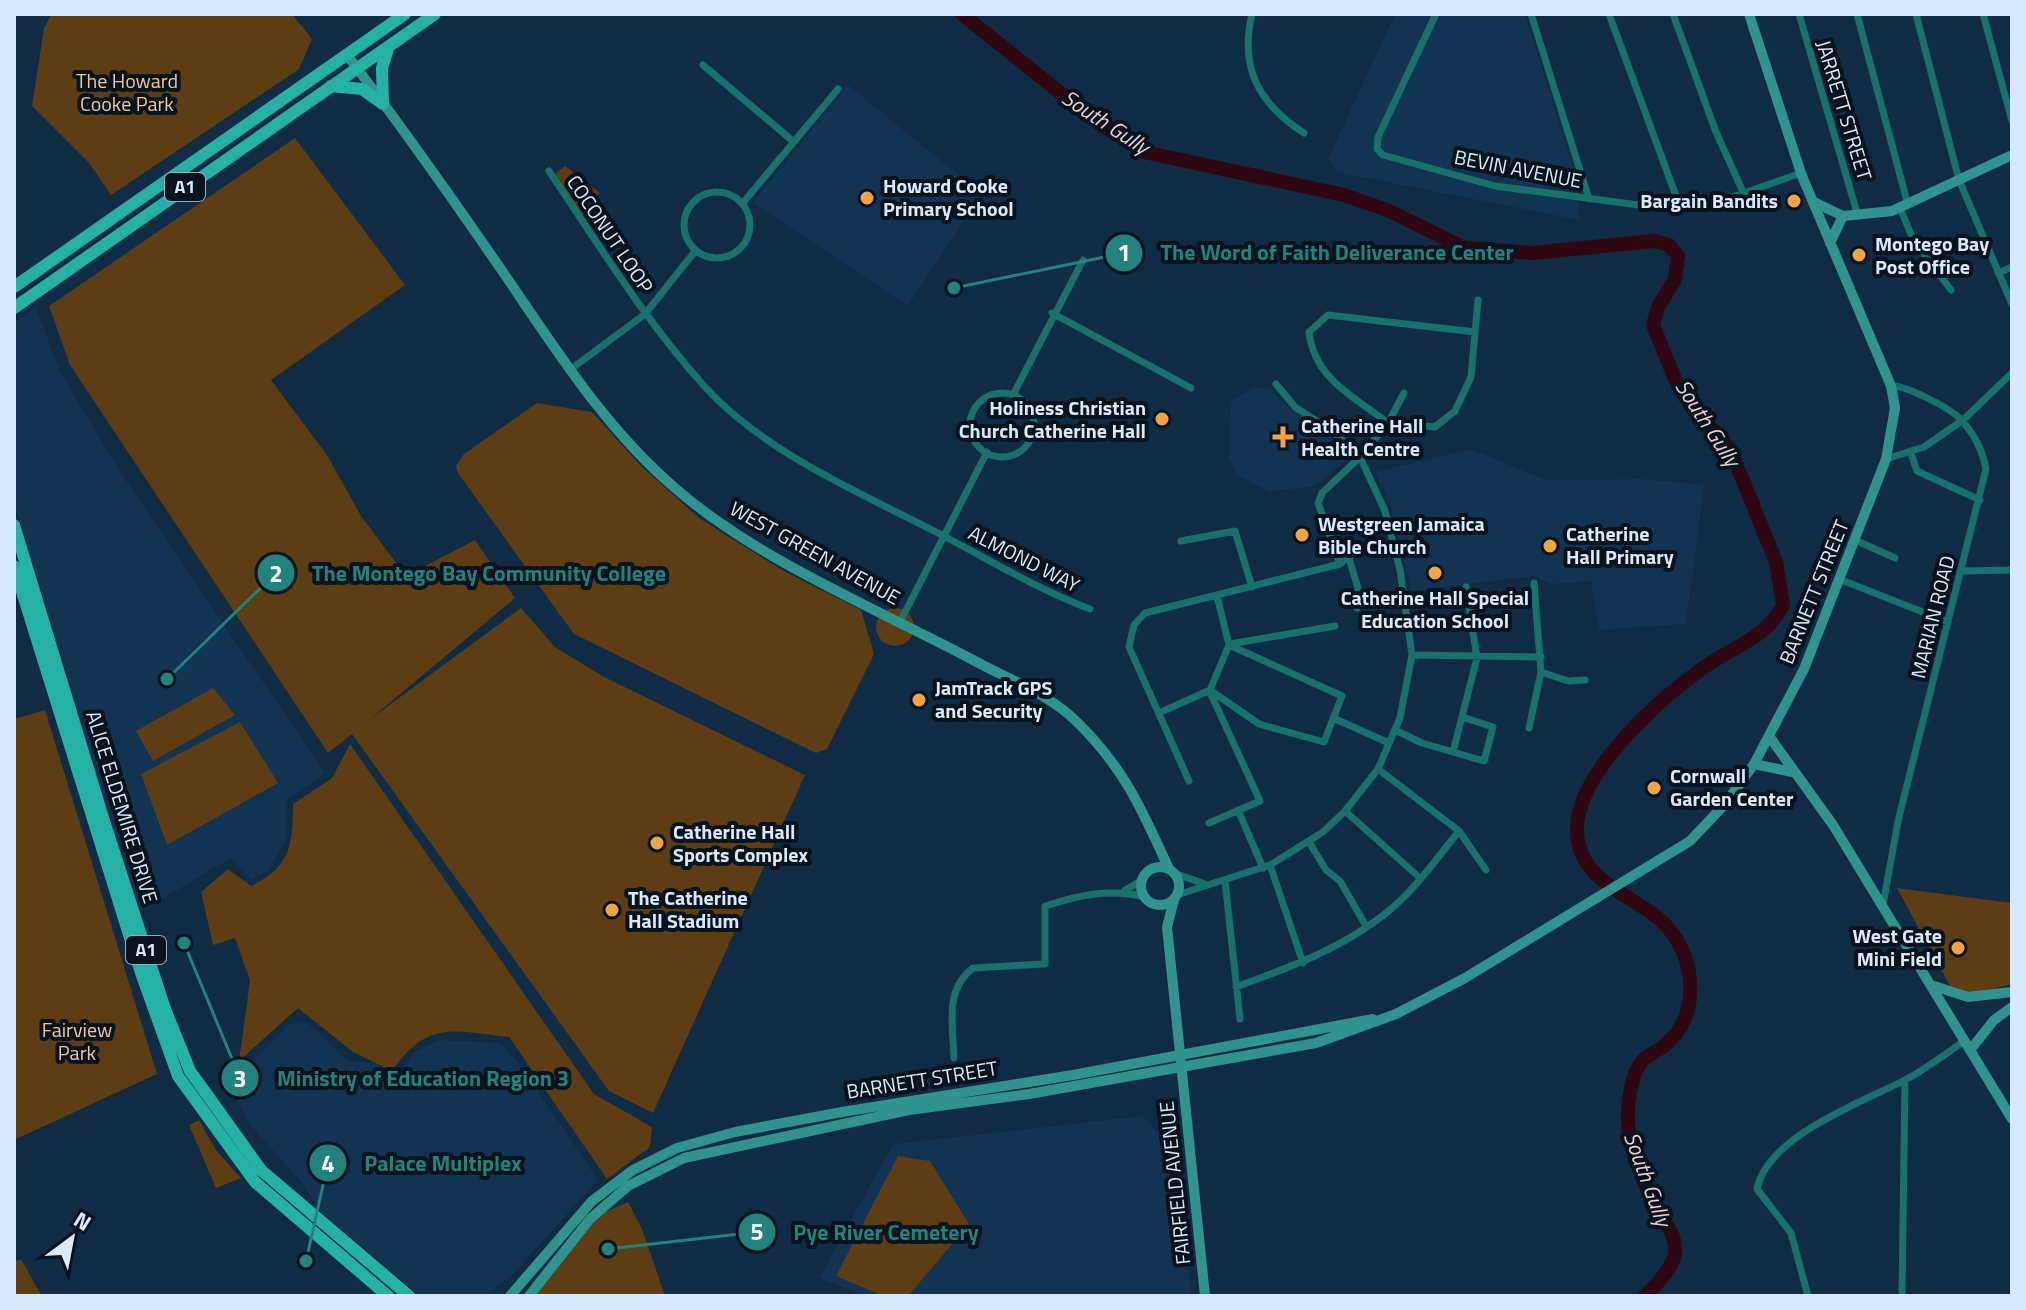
<svg xmlns="http://www.w3.org/2000/svg" width="2026" height="1310" viewBox="0 0 2026 1310" font-family="'Titillium Web',sans-serif">
<style>
.built{fill:#123352}
.green{fill:#5d3d14}
.lines{fill:none;stroke-linecap:round;stroke-linejoin:round}
.river{stroke:#2e0712;stroke-width:14}
.street{stroke:#19716b;stroke-width:7}
.secondary{stroke:#31938d;stroke-width:10}
.primary{stroke:#25b1a8;stroke-width:12}
.poi-dot{fill:#f3a442;stroke:#08131e;stroke-width:3}
.labels{text-anchor:middle;stroke-width:8;stroke-linejoin:round;paint-order:stroke}
.shield{fill:#08131e;stroke:#9aa9b8;stroke-width:2}
.shield-label{font-size:18px;font-weight:bold;fill:#d9e9fa}
.park-label{font-size:20px;fill:#f1c79a;stroke:#08131e}
.street-label{font-size:20px;fill:#d9e9fa;stroke:#08131e}
.poi-label{font-size:20px;font-weight:bold;fill:#d9e9fa;stroke:#08131e;text-anchor:start}
.water-label{font-size:22px;font-style:italic;fill:#f0ced3;stroke:#08131e}
.leader{fill:none;stroke:#23827c;stroke-width:3}
.callout-dot{fill:#23827c;stroke:#08131e;stroke-width:3}
.mark-label{font-size:24px;text-anchor:middle;font-weight:bold;fill:#fff}
.callout-label{font-size:22px;text-anchor:middle;font-weight:bold;fill:#23827c;stroke:#08131e;stroke-width:8;stroke-linejoin:round;paint-order:stroke}
</style>
<rect width="100%" height="100%" fill="#102b44"/>
<path class="built" d="M1395,14H1525L1577,179L1579,220L1336,172L1328,159Z
M848,85L982,194L908,306L753,203Z
M36,308L60,371L123,476L325,773L286,801V841L268,871L251,880L231,858L142,911L14,503V322Z
M1270,387L1281,401L1311,423L1328,429L1345,443L1347,460L1315,486L1269,492L1237,475L1229,458L1231,401L1253,388Z
M1471,449L1546,480L1642,479L1704,485L1686,624L1599,630L1591,581L1551,584L1533,576L1411,591L1390,502L1375,472Z
M306,1021L348,1061L375,1063L393,1081L414,1052L439,1040L501,1043L519,1063L598,1180L512,1275L493,1290L482,1296H421L322,1213L303,1184L251,1126L237,1103L239,1076L289,1024Z
M1142,1116L1166,1140L1176,1171L1192,1296H864L819,1278L893,1144Z"/>
<path class="green" d="M52,14H292L312,39L299,69L111,195L89,163L32,106L44,28Z
M295,138L405,285L271,380L327,455L361,516L406,576L475,540L515,598L369,720L521,608L555,647L604,677L805,775L653,1113L609,1091L352,734L328,753L70,365L49,306Z
M565,166L600,193L582,216L555,174Z
M537,403L592,412L640,465L699,518L782,570L861,610L874,654L827,749L816,753L574,634L458,473L456,466L464,454Z
M876 627a19 19 0 1 1 38 0a19 19 0 1 1-38 0Z
M213,688L235,715L153,761L136,731Z
M45,710L157,1074L14,1140V719Z
M240,722L278,783L167,845L141,774Z
M350,744L594,1094L652,1127L650,1147L607,1179L509,1037C453,1031 428,1019 392,1071L353,1052L298,1008L239,1061L250,981L235,938L213,945L201,892L228,869L251,886C290,868 293,844 293,804L332,778Z
M1897,888L2012,903V984L1970,995L1951,988Z
M199,1120L216,1150L241,1178L216,1188L189,1125Z
M898,1156L930,1161L969,1224L908,1296H883L836,1276Z
M628,1202L642,1229L665,1296H529L590,1219Z
M21,1259L41,1295V1296H14V1262Z"/>
<g class="lines">
<path class="river" d="M962,14L1093,119L1144,152L1344,195L1387,210L1465,248L1532,253L1654,241L1669,245L1678,256L1675,279L1658,307L1653,325L1675,379L1690,404L1731,451L1776,562L1783,605C1768,636 1736,646 1709,664C1664,694 1576,772 1577,830C1578,890 1647,894 1675,937C1696,970 1698,1019 1664,1046C1656,1052 1646,1055 1640,1064C1632,1076 1629,1096 1628,1110C1626,1140 1640,1176 1654,1202C1662,1219 1680,1237 1674,1258C1670,1271 1655,1286 1645,1296"/>
<path class="street" d="M1252,14C1239,68 1259,104 1304,133
M1436,14L1378,137L1377,149L1383,155L1495,186L1646,206L1730,198L1801,173
M1531,14L1589,199
M1609,14L1679,204
M1673,14L1716,132L1744,194
M1799,14L1858,216
M1857,14L1908,205
M1916,14L1959,180L2012,304
M1983,14L2012,121
M703,65L794,142
M549,171C599,245 646,322 706,388C767,454 859,492 938,533C988,559 1037,589 1090,609
M684 225a33 33 0 1 1 66 0a33 33 0 1 1-66 0Z
M742,204L838,89
M1900,208L1913,239L1951,290
M1998,273L2012,267
M1052,313L1191,388
M571,369L645,314L696,250
M1404,393L1388,423L1435,427L1455,411L1471,377L1478,300
M970 425a32 32 0 1 1 64 0a32 32 0 1 1-64 0Z
M1013,395L1083,260
M1910,451L1917,471L1980,500
M1886,459L1924,447L1963,420L2012,373
M1855,540L1895,558
M1181,541L1235,531L1252,587
M1348,555L1358,588L1357,608
M1340,564L1318,503L1322,493L1360,457L1388,423C1353,396 1314,378 1309,332L1328,315L1475,332
M1961,571L2012,570
M1839,579L1948,622
M900,622L987,452
M1230,644L1335,626
M1412,655L1541,657
M1541,672L1568,681L1585,680
M1210,690L1259,724L1324,742L1342,696L1229,645
M1159,713L1210,690L1229,645L1217,596
M1333,718L1389,743
M1529,728L1541,672L1534,583
M1395,730L1422,743L1484,761L1493,727L1462,717
M1453,752L1477,658L1466,587
M1378,769L1459,831L1486,870
M1189,781L1129,647L1134,625L1145,613L1340,564C1357,547 1370,544 1394,544
M1238,810L1263,868
M1345,811L1420,878
M1209,823L1260,801L1210,692
M1309,842L1326,870L1340,881L1366,926
M1270,865L1303,963
M1174,873L1205,884
M1225,881L1240,1019
M1124,891L1142,880
M1177,895L1270,865L1323,832L1345,811L1378,769L1400,718L1412,655L1400,570L1385,511L1360,457L1336,434L1295,407L1276,384
M1883,905L1898,821L1986,469C1983,452 1975,436 1964,423C1955,410 1906,385 1891,386
M1236,987C1297,965 1362,941 1408,893C1426,874 1442,852 1459,831
M954,1058C953,1025 944,990 973,968L1045,964V906C1080,895 1109,888 1145,897
M1808,1296L1791,1233L1757,1189C1767,1137 1860,1103 1903,1081C1925,1070 1945,1054 1966,1040
M1902,1296L1905,1080"/>
<path class="secondary" d="M346,54C402,126 454,201 505,275C556,350 606,429 675,488C756,559 877,609 973,660C1008,679 1049,694 1077,722C1125,769 1142,810 1169,869
M1814,202L1843,216L1892,211L2012,155
M1830,243L1843,216
M1769,736L1833,825L2012,1119
M1754,764L1792,772
M1141 886a19 19 0 1 1 38 0a19 19 0 1 1-38 0Z
M1174,900L1167,927L1205,1296
M1934,986L1968,997L2012,992
M1971,1049L1994,1020L2012,1007
M510,1296L592,1201L633,1170L677,1148L735,1132L842,1112L1073,1075L1373,1019
M529,1296L590,1219L628,1186L684,1158L909,1110L1029,1094L1316,1043L1396,1014L1465,978L1690,841L1725,804L1754,764L1804,669L1886,459L1895,408L1891,386L1802,176L1749,14"/>
<path class="primary" d="M331,86L362,89L383,104
M383,104L382,68L389,46
M14,287L405,14
M14,308L435,14
M14,525L104,821L165,1009L190,1071L261,1170L409,1296
M14,566L141,973L178,1076L255,1182L388,1296"/>
</g>
<g class="poi-dot">
<circle cx="867" cy="198" r="8"/>
<circle cx="1794" cy="201" r="8"/>
<circle cx="1859" cy="255" r="8"/>
<circle cx="1162" cy="419" r="8"/>
<path d="M1279 425h8v8h8v8h-8v8h-8v-8h-8v-8h8z"/>
<circle cx="1302" cy="535" r="8"/>
<circle cx="1550" cy="546" r="8"/>
<circle cx="1435" cy="573" r="8"/>
<circle cx="919" cy="700" r="8"/>
<circle cx="1654" cy="788" r="8"/>
<circle cx="657" cy="843" r="8"/>
<circle cx="612" cy="910" r="8"/>
<circle cx="1958" cy="948" r="8"/>
</g>
<g class="labels">
<g class="shield">
<rect x="165" y="173" width="40" height="28" rx="6"/>
<rect x="126" y="936" width="40" height="28" rx="6"/>
</g>
<g class="shield-label">
<text x="185" y="193">A1</text>
<text x="146" y="956">A1</text>
</g>
<g class="park-label">
<text x="127" y="88">The Howard<tspan x="127" dy="23">Cooke Park</tspan></text>
<text x="77" y="1037">Fairview<tspan x="77" dy="23">Park</tspan></text>
</g>
<g class="street-label">
<text transform="translate(1844 110) rotate(73)" y="7">JARRETT STREET</text>
<text transform="translate(1518 169) rotate(11)" y="7">BEVIN AVENUE</text>
<text transform="translate(610 234) rotate(56)" y="7">COCONUT LOOP</text>
<text transform="translate(815 553) rotate(29)" y="7">WEST GREEN AVENUE</text>
<text transform="translate(1024 559) rotate(27)" y="7">ALMOND WAY</text>
<text transform="translate(1814 592) rotate(-68)" y="7">BARNETT STREET</text>
<text transform="translate(1933 617) rotate(-76)" y="7">MARIAN ROAD</text>
<text transform="translate(122 807) rotate(73)" y="7">ALICE ELDEMIRE DRIVE</text>
<text transform="translate(922 1080) rotate(-9)" y="7">BARNETT STREET</text>
<text transform="translate(1175 1183) rotate(-96)" y="7">FAIRFIELD AVENUE</text>
</g>
<g class="poi-label">
<text x="883" y="193">Howard Cooke<tspan x="883" dy="23">Primary School</tspan></text>
<text x="1778" y="208" text-anchor="end">Bargain Bandits</text>
<text x="1875" y="251">Montego Bay<tspan x="1875" dy="23">Post Office</tspan></text>
<text x="1146" y="415" text-anchor="end">Holiness Christian<tspan x="1146" dy="23">Church Catherine Hall</tspan></text>
<text x="1301" y="433">Catherine Hall<tspan x="1301" dy="23">Health Centre</tspan></text>
<text x="1318" y="531">Westgreen Jamaica<tspan x="1318" dy="23">Bible Church</tspan></text>
<text x="1566" y="541">Catherine<tspan x="1566" dy="23">Hall Primary</tspan></text>
<text x="1435" y="605" text-anchor="middle">Catherine Hall Special<tspan x="1435" dy="23">Education School</tspan></text>
<text x="935" y="695">JamTrack GPS<tspan x="935" dy="23">and Security</tspan></text>
<text x="1670" y="783">Cornwall<tspan x="1670" dy="23">Garden Center</tspan></text>
<text x="673" y="839">Catherine Hall<tspan x="673" dy="23">Sports Complex</tspan></text>
<text x="628" y="905">The Catherine<tspan x="628" dy="23">Hall Stadium</tspan></text>
<text x="1942" y="943" text-anchor="end">West Gate<tspan x="1942" dy="23">Mini Field</tspan></text>
</g>
<g class="water-label">
<text transform="translate(1106 122) rotate(33)" y="8">South Gully</text>
<text transform="translate(1708 423) rotate(57)" y="8">South Gully</text>
<text transform="translate(1648 1179) rotate(70)" y="8">South Gully</text>
</g>
</g>
<path class="leader" d="M954 288L1124 253M167 679L276 573M184 943L240 1078M306 1261L328 1163M608 1249L757 1232"/>
<g class="callout-dot">
<circle cx="954" cy="288" r="8"/>
<circle cx="167" cy="679" r="8"/>
<circle cx="184" cy="943" r="8"/>
<circle cx="306" cy="1261" r="8"/>
<circle cx="608" cy="1249" r="8"/>
<circle cx="1124" cy="253" r="20"/>
<circle cx="276" cy="573" r="20"/>
<circle cx="240" cy="1078" r="20"/>
<circle cx="328" cy="1163" r="20"/>
<circle cx="757" cy="1232" r="20"/>
</g>
<g class="mark-label">
<text x="1124" y="261">1</text>
<text x="276" y="582">2</text>
<text x="240" y="1087">3</text>
<text x="328" y="1172">4</text>
<text x="757" y="1240">5</text>
</g>
<g class="callout-label">
<text x="1337" y="260">The Word of Faith Deliverance Center</text>
<text x="489" y="581">The Montego Bay Community College</text>
<text x="423" y="1086">Ministry of Education Region 3</text>
<text x="443" y="1171">Palace Multiplex</text>
<text x="886" y="1240">Pye River Cemetery</text>
</g>
<rect width="2026" height="1310" fill="none" stroke="#d9e9fa" stroke-width="32"/>
<g transform="translate(72 1238) rotate(32)" stroke="#08131e" stroke-width="6" paint-order="stroke">
<path d="M0-6L14 30L0 20L-14 30Z" fill="#d9e9fa"/>
<text y="-12" font-size="22" font-weight="bold" text-anchor="middle" fill="#d9e9fa">N</text>
</g>
</svg>
